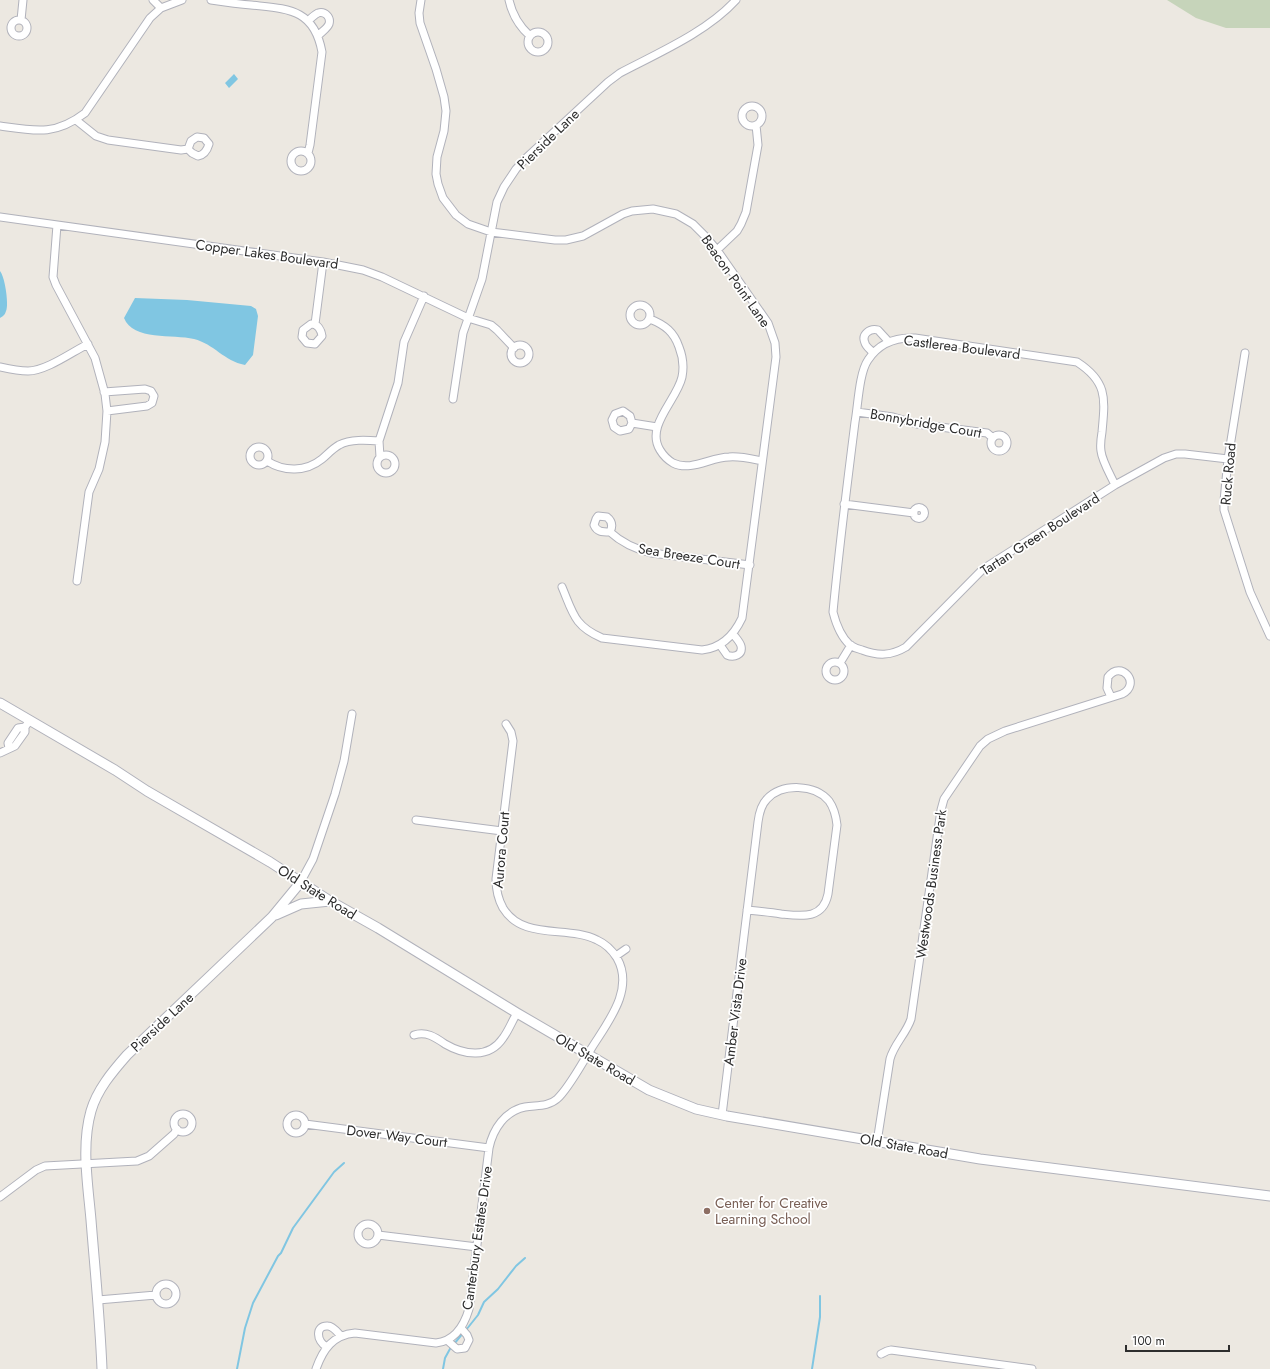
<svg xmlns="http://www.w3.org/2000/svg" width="1270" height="1369" viewBox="0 0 1270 1369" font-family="Jost,sans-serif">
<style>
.cemetery{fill:#c6d4ba}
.water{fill:#80c6e2}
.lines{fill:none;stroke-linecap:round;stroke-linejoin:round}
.stream{stroke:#80c6e2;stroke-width:2}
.minor-casing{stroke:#b1b2bb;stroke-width:9}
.tertiary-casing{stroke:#b1b2bb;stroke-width:11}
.minor{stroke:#fff;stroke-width:7}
.tertiary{stroke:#fff;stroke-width:9}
.education-dot{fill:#8d6e63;stroke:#fff;stroke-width:1.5}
.labels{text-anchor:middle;stroke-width:3.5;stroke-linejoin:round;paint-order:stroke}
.street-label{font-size:14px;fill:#2d2d2d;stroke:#fff}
.education-label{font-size:14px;fill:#785e54;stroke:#fff;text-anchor:start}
</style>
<rect width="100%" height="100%" fill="#ece8e1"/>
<path class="cemetery" d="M1167,0H1270V28H1226L1196,18Z"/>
<path class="water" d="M234,74L238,79L229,88L225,83Z
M0,271C5,277 9,304 6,311C5,315 3,316 0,318Z
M135,298L187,300L251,306L256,309L258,316L253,355L245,365C224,361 214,344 194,339C173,334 133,341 124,318Z"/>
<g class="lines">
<path class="stream" d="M466,1330L478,1315L484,1302L498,1289L516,1266L525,1258
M454,1344L463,1333
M237,1369L245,1328L253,1303L278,1256L281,1253L293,1228L334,1172L344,1163
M443,1369L445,1358L451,1347
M812,1369L820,1317V1296"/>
<g class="minor-casing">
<path id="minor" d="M153,0L161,8
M211,0C224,2 237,4 251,5C287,9 314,8 322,52L310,145L308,153
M421,0L419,13L420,23L436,69L444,97L446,111L444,131L437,157L436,174L438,184L443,198L456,215L468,224L491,232L555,240H566L583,236L623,214L632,211L653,209L676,214L693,224L705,236L717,250L768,323L775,343L776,357L742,618C734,635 722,648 702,650L602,638C574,626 573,613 562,587
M509,0C512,14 519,26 530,36
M11 28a8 8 0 1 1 16 0a8 8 0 1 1-16 0Z
M21,20L23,0
M308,21C311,18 314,15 318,13C325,11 331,17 329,24C327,29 321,32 318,36
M528 42a10 10 0 1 1 20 0a10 10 0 1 1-20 0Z
M742 116a10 10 0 1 1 20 0a10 10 0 1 1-20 0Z
M76,120L96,136L108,140L181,150L188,149L192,153L198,156C204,155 207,151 209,144L204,138L197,137L191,141L188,149
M0,126C35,131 55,136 85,113L150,18L161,8L182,0
M291 161a10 10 0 1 1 20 0a10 10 0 1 1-20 0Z
M0,217L323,262L363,270L382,277L468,318L491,325L497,330L514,348
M57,225L53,277L56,285L95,358L105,394L107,411L105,442L99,469L89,492L77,581
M717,250L737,231L741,224L746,212L758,145L756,125
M630 315a10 10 0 1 1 20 0a10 10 0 1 1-20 0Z
M650,319C665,325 674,332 679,347C683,357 684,367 682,377C677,400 645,426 660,450C663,455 668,460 673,463C691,472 711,457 729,457C740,456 752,459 762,461
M311,324C318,324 321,330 322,336L315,344L307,343L302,337L303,330Z
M315,324L323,262
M511 354a9 9 0 1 1 18 0a9 9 0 1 1-18 0Z
M873,353C871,350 866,347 865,343C861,334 870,328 878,330L889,342
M1245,353L1228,459L1224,501V510L1250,592L1270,636
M0,367C9,369 19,371 28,371C46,371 72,352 88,344
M104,392L145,389L151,391L154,396L152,403L147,406L107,411
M453,399L463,333L482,279L497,202L504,187L516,169L526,158L608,82L620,73C658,53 707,32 736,0
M857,412L893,417L917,424L987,433L993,438
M632,423L629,429L620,431L614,427L612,420L615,414L623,411L630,416L632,423L657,427
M991 443a8 8 0 1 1 16 0a8 8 0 1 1-16 0Z
M250 456a9 9 0 1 1 18 0a9 9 0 1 1-18 0Z
M377 464a9 9 0 1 1 18 0a9 9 0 1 1-18 0Z
M380,457L379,441L398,383L404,342L424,296
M267,461C284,472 306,472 322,459C328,454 332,449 339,445C351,439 366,440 379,441
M1115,485C1111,476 1102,461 1101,451C1100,445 1101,438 1102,432C1105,399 1108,382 1077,362L915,338C896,337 879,343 868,360C859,373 858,406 855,422C847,485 839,549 833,612C836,624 840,636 850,645C853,647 858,649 862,650C878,656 891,656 906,647L983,569L1115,485L1164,458L1176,454H1185L1228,459
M844,504L914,513
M913.5 513a5.5 5.5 0 1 1 11 0a5.5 5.5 0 1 1-11 0Z
M610,532C602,532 597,532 594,525L596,519L598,516L607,517C612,521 613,526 610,532C622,543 635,549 651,553L750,565
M720,645L727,655C734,658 743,655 741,646C740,642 736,638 733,634
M826 671a9 9 0 1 1 18 0a9 9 0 1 1-18 0Z
M840,663L851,645
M9,748L8,743L18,728L25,727
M0,753L15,746L25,732V727L30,720
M416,820L502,831
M300,883L313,859L335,794L344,761L352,714
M616,956L626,949
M414,1035C426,1031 435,1037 445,1044C464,1055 489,1059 503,1038C509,1030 512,1021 517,1013
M174 1123a9 9 0 1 1 18 0a9 9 0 1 1-18 0Z
M287 1124a9 9 0 1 1 18 0a9 9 0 1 1-18 0Z
M722,1115L758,822C759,814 761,805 767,799C782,783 815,784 829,801C834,808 836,816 837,825L828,894C823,920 801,916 781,914C770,912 758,911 747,910
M305,1124L489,1148
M877,1142L890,1059C894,1044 906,1034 911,1019L941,810L944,799L980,746L988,739L1005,731L1122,694C1142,684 1121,659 1108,677L1107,688L1111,697
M0,1197L36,1170L45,1166L137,1161L149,1156L174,1134L177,1129
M358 1234a10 10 0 1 1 20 0a10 10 0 1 1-20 0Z
M378,1235L477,1247
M156 1294a10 10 0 1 1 20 0a10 10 0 1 1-20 0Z
M98,1300L156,1295
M448,1341L457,1349L465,1348L469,1340L467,1335L461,1328
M327,1347C316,1341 315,1325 328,1326C333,1326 338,1333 341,1336
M881,1354L887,1351L891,1350L1032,1369
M316,1369C323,1349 333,1335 355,1333L436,1343C455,1341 464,1326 469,1309L489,1148C493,1129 505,1111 525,1107C536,1105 548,1107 557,1099C569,1088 582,1063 591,1049C607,1023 635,990 617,958C612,950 606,944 597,940C568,925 523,941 503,908C498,899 496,890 496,879L513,741L511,732L506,724"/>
</g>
<g class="tertiary-casing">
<path id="tertiary" d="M0,703L115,770L147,791L270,862L330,901L378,928L517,1013L649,1090L696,1109L727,1116L980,1159L1270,1196
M276,915L301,904L330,901
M102,1369C100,1319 95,1270 91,1220C88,1185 81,1146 91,1111C97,1090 112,1072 127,1055L272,917L300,883"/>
</g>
<use href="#minor" class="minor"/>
<use href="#tertiary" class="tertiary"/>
</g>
<circle class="education-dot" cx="707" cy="1211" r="4"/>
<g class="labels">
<g class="street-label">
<text transform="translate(548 139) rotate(-44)" y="5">Pierside Lane</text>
<text transform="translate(267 254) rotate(8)" y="5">Copper Lakes Boulevard</text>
<text transform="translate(736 281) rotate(55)" y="5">Beacon Point Lane</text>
<text transform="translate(962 347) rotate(7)" y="5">Castlerea Boulevard</text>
<text transform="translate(926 423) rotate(10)" y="5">Bonnybridge Court</text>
<text transform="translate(1228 474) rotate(-85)" y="5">Ruck Road</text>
<text transform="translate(1040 534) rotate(-33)" y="5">Tartan Green Boulevard</text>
<text transform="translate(689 556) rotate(9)" y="5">Sea Breeze Court</text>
<text transform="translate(501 850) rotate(-85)" y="5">Aurora Court</text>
<text transform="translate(931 884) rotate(-82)" y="5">Westwoods Business Park</text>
<text transform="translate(317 892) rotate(32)" y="5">Old State Road</text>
<text transform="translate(735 1012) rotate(-83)" y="5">Amber Vista Drive</text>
<text transform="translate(162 1022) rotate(-43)" y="5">Pierside Lane</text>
<text transform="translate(595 1059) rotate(30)" y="5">Old State Road</text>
<text transform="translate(397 1136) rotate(7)" y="5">Dover Way Court</text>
<text transform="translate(904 1146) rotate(10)" y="5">Old State Road</text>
<text transform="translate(477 1238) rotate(-82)" y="5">Canterbury Estates Drive</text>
</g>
<g class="education-label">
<text x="715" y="1208">Center for Creative<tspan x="715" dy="16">Learning School</tspan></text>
</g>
</g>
<path d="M1126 1345v6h103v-6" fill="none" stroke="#2d2d2d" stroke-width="2"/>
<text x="1132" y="1345" font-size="12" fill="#2d2d2d" stroke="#ffffff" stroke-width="3" paint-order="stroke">100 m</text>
</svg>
